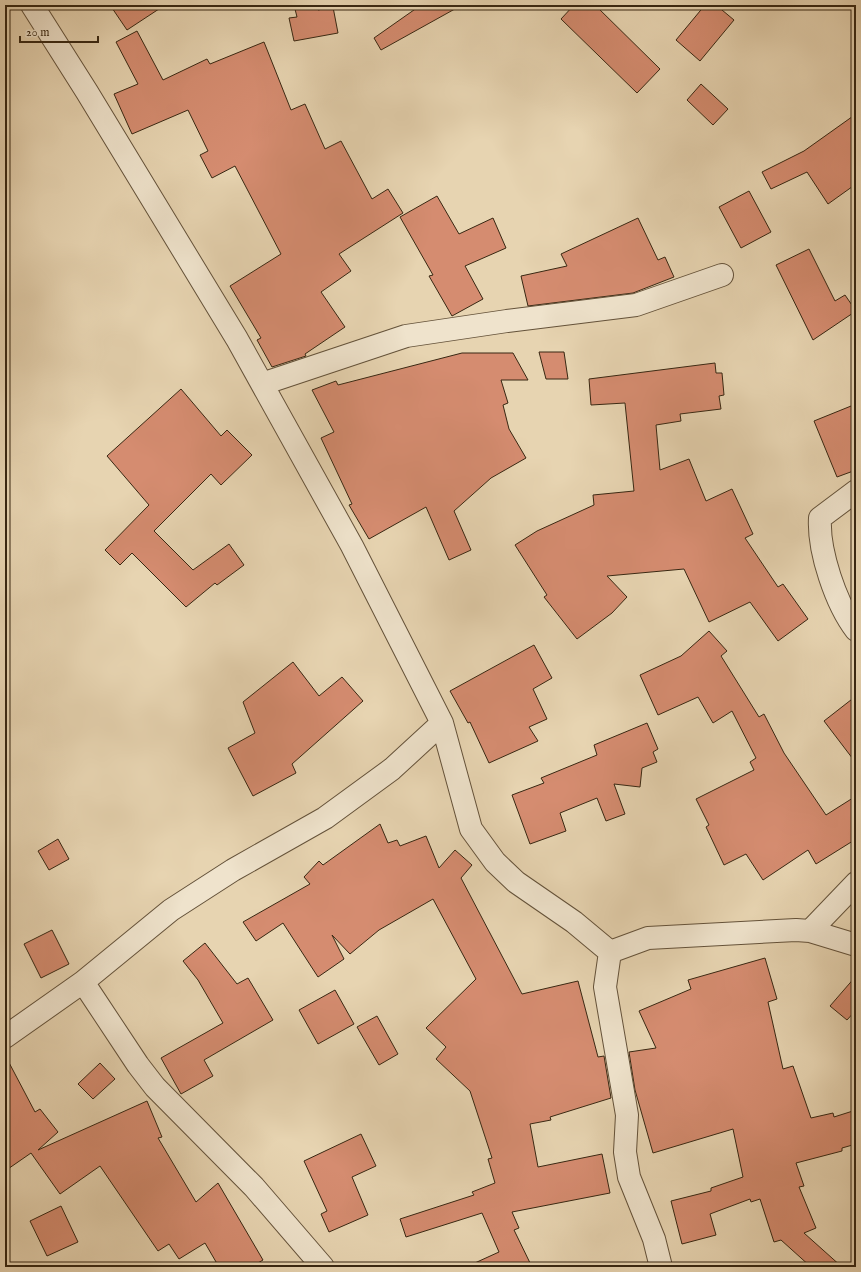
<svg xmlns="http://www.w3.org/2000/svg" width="861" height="1272" viewBox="0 0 861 1272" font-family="'IM FELL English',serif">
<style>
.building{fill:#d58c70;stroke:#382712}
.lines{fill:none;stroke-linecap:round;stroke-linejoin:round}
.minor-casing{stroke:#64523a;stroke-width:24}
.minor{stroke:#efe3cc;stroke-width:22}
</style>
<rect width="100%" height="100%" fill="#e7d4b1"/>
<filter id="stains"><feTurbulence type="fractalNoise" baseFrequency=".005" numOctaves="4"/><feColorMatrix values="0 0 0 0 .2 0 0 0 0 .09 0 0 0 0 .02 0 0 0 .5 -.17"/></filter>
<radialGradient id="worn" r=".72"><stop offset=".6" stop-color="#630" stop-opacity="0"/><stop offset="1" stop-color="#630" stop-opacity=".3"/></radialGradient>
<path class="building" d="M110,5H165L127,30Z
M294,5H317L318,10L333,7L338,33L294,41L289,18L297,17Z
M421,5H462L381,50L374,38Z
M574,5H595L660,69L637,93L561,19Z
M705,5H716L734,20L700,61L676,40Z
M137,31L163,80L207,59L210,64L264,42L291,110L305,104L325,149L341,141L372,199L388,189L403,213L339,254L351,271L321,292L345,327L305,354L306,356L272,367L257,340L261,338L230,286L281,254L235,166L212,178L200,155L208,151L188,110L132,134L114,94L138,84L116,42Z
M701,84L728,109L713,125L687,100Z
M856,114V184L828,204L807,172L771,189L762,172L804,151Z
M749,191L771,232L741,248L719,207Z
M437,196L459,234L493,218L506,248L465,266L483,299L452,316L429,276L433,275L400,217Z
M638,218L658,260L665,257L674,277L633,293L528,306L521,276L567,266L561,254Z
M809,249L835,301L845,295L856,311L813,340L776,265Z
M539,352H564L568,379H546Z
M462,353H513L528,380H501L508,403L503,405L509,429L526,458L491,478L454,511L471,550L449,560L426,507L369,539L349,505L352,504L321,438L334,432L312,390L336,381L338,385Z
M715,363L716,373H722L724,395L719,396L721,409L680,414L681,421L656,425L660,470L689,459L706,501L732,489L753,534L745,538L778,587L783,584L808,619L778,641L750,602L709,622L684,569L607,576L627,597L612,613L577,639L544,597L547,595L515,545L537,531L594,505L593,495L634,491L625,403L591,405L589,379Z
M181,389L221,436L227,430L252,455L221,485L211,474L154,531L193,570L229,544L244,565L217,585L215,583L186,607L132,553L120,565L105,550L149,505L107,456Z
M856,404V470L837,477L814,421Z
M709,631L727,651L721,656L759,717L764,714L784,753L826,815L856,796V839L816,864L808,850L763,880L746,854L724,865L706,827L709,825L696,799L754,770L750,762L756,758L732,711L713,723L698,697L658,715L640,675L681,656Z
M534,645L552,678L533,689L547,719L529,727L538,741L489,763L470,722L468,723L450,691Z
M293,662L319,696L342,677L363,701L292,764L296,773L253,796L228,748L255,733L243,702Z
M856,696V763L824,721Z
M647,723L658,749L653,752L657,762L642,768L640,787L614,784L625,814L606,821L597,798L560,813L566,831L530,844L512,795L544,783L541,778L597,755L594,745Z
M380,824L388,843L397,840L400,846L426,836L439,868L455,850L472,865L461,878L522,994L578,981L598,1057L604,1056L611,1098L550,1117L551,1120L530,1124L538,1167L602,1154L610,1193L512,1212L519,1228L514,1230L532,1267H466L499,1252L482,1213L406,1237L400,1219L474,1195L472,1192L495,1183L488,1159L492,1158L470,1091L436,1059L446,1047L426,1028L476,979L433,899L379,930L350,954L332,935L344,959L318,977L283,923L256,941L243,922L310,884L304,877L319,861L323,865Z
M58,839L69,859L49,870L38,851Z
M52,930L69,964L41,978L24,944Z
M205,943L237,984L248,978L273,1020L204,1060L213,1076L181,1094L161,1058L223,1023L198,980L183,961Z
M765,958L777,999L768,1002L783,1069L793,1066L811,1118L833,1113L834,1117L856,1110V1144L842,1148V1151L796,1163L804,1186L799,1187L816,1228L804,1233L842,1267H811L781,1240L774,1242L760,1199L751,1202L750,1199L710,1214L716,1235L682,1244L671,1201L711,1191V1188L743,1177L733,1129L653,1153L635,1090L629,1052L656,1048L639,1011L691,989L688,980Z
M856,976V1010L847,1020L830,1006Z
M335,990L354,1024L318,1044L299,1010Z
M377,1016L398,1054L379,1065L357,1027Z
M5,1055L35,1112L40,1109L58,1132L38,1150L147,1101L162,1137L158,1138L196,1202L218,1183L263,1260L251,1267H219L205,1243L179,1259L169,1244L158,1251L100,1166L60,1194L31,1153L5,1171Z
M100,1063L115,1079L93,1099L78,1084Z
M361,1134L376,1166L352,1177L368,1215L329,1232L321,1214L327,1211L304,1161Z
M61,1206L78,1242L47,1256L30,1221Z"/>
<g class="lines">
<g class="minor-casing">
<path id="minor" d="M32,5L87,92L237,339L352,546L442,723L471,829L495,862L516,882L574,922L610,952L648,938L796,930L810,931L856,945
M262,384L406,336L507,321L636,305L722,275
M856,491L820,518C818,551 836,604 856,630
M810,931L856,883
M610,952L605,987L627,1115L625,1152L629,1177L654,1239L661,1267
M83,982L138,1065L155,1087L254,1187L323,1267
M5,1037L83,982L171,910L233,870L325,818L392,769L442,723"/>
</g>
<use href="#minor" class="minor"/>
</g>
<rect width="861" height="1272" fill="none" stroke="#e7d4b1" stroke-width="20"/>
<rect x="6" y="6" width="849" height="1260" fill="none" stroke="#382712" stroke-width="2"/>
<rect x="10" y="10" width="841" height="1252" fill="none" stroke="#382712"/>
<path d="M20 36v6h78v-6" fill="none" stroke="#382712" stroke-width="2"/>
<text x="26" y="36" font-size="12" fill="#382712" stroke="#efe3cc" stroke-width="3" paint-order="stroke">20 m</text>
<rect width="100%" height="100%" filter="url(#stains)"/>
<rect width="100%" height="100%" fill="url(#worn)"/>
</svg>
